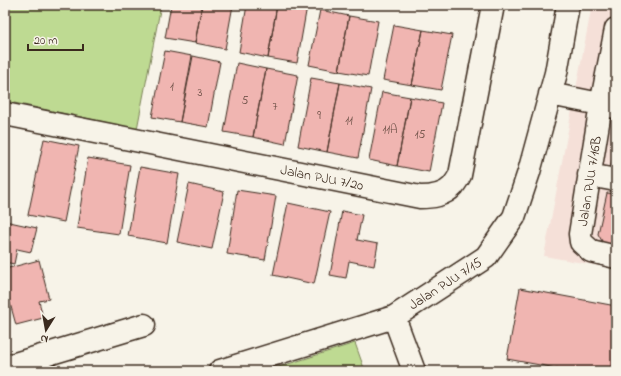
<svg xmlns="http://www.w3.org/2000/svg" width="621" height="376" viewBox="0 0 621 376" font-family="'Indie Flower',sans-serif">
<style>
.built{fill:#f5e0d8}
.green{fill:#beda92;stroke:#7c8258}
.building{fill:#f0b5b1;stroke:#3b2a1e}
.lines{fill:none;stroke-linecap:round;stroke-linejoin:round}
.minor-casing{stroke:#3b2a1e;stroke-width:25}
.minor{stroke:#f7f3e8;stroke-width:22}
.labels{text-anchor:middle;stroke-width:3;stroke-linejoin:round;paint-order:stroke}
.number-label{font-size:12px;fill:#684d43}
.street-label{font-size:14px;fill:#3b2a1e;stroke:#f7f3e8}
</style>
<rect width="100%" height="100%" fill="#f7f3e8"/>
<filter id="ink" filterUnits="userSpaceOnUse"><feTurbulence type="fractalNoise" baseFrequency=".025" numOctaves="2"/><feDisplacementMap in="SourceGraphic" scale="8" xChannelSelector="R" yChannelSelector="G"/><feConvolveMatrix kernelMatrix="1 2 1 2 8 2 1 2 1" color-interpolation-filters="sRGB"/></filter>
<g filter="url(#ink)">
<path class="built" d="M592,5H616V269L544,256Z"/>
<path class="green" d="M5,5H161L137,129L5,101Z
M355,343L365,371H266Z"/>
<path class="building" d="M171,5H202L195,43L165,38Z
M202,5H233L225,49L195,43Z
M247,5H277L268,58L239,52Z
M277,5H303L307,6L297,63L268,58Z
M320,10L349,16L339,71L309,65Z
M349,16L378,21L368,76L339,71Z
M394,25L423,30L412,85L383,80Z
M423,30L452,35L441,90L412,85Z
M165,51L192,56L180,122L152,117Z
M193,56L220,62L208,127L180,122Z
M237,63L266,69L253,137L224,132Z
M266,69L298,75L285,144L253,137Z
M311,78L340,83L327,152L298,146Z
M340,83L371,89L358,158L327,152Z
M382,92L410,97L397,166L369,160Z
M410,97L442,103L429,172L397,166Z
M44,139L79,146L64,222L28,215Z
M616,142V177L609,175Z
M88,158L130,165L119,234L77,228Z
M140,167L179,174L167,243L128,236Z
M189,184L224,192L212,249L177,242Z
M237,190L276,196L265,260L227,254Z
M607,193L616,194V249L606,248L598,234Z
M288,203L330,212L314,284L273,275Z
M342,211L362,215L357,240L378,244L374,266L349,261L346,278L330,275Z
M5,221L37,228L31,252L17,249L14,264L5,262Z
M39,260L49,299L39,301L43,318L16,325L5,285V269Z
M520,288L616,306V371H573L507,359Z"/>
<g class="lines">
<g class="minor-casing">
<path id="minor" d="M616,29L601,105L580,234L581,242L591,251L616,257
M550,94L615,107
M5,114L420,197C431,197 444,196 453,186C455,183 458,179 460,175L493,5
M589,175L616,180
M394,317L414,371
M5,367L144,325
M220,371L394,317L486,257L514,217L529,172L556,73L568,5"/>
</g>
<use href="#minor" class="minor"/>
</g>
</g>
<g class="labels">
<g class="number-label">
<text x="172" y="90">1</text>
<text x="200" y="96">3</text>
<text x="245" y="104">5</text>
<text x="275" y="110">7</text>
<text x="319" y="119">9</text>
<text x="349" y="124">11</text>
<text x="390" y="133">11A</text>
<text x="420" y="138">15</text>
</g>
<g class="street-label">
<text transform="translate(322 177) rotate(11)" y="5">Jalan PJU 7/20</text>
<text transform="translate(589 181) rotate(-81)" y="5">Jalan PJU 7/16B</text>
<text transform="translate(445 283) rotate(-33)" y="5">Jalan PJU 7/15</text>
</g>
</g>
<rect width="621" height="376" fill="none" stroke="#f7f3e8" stroke-width="20"/>
<rect x="10" y="10" width="601" height="356" fill="none" stroke="#3b2a1e" stroke-width="1.5" filter="url(#ink)"/>
<g transform="translate(46 330) rotate(191)" stroke="#f7f3e8" stroke-width="3" paint-order="stroke">
<path d="M0-3L7 15L0 10L-7 15Z" fill="#3b2a1e"/>
<text y="-6" font-size="11" font-weight="bold" text-anchor="middle" fill="#3b2a1e">N</text>
</g>
<path d="M28 44v6h55v-6" fill="none" stroke="#3b2a1e" stroke-width="2"/>
<text x="34" y="44" font-size="12" fill="#3b2a1e" stroke="#f7f3e8" stroke-width="3" paint-order="stroke">20 m</text>
</svg>
